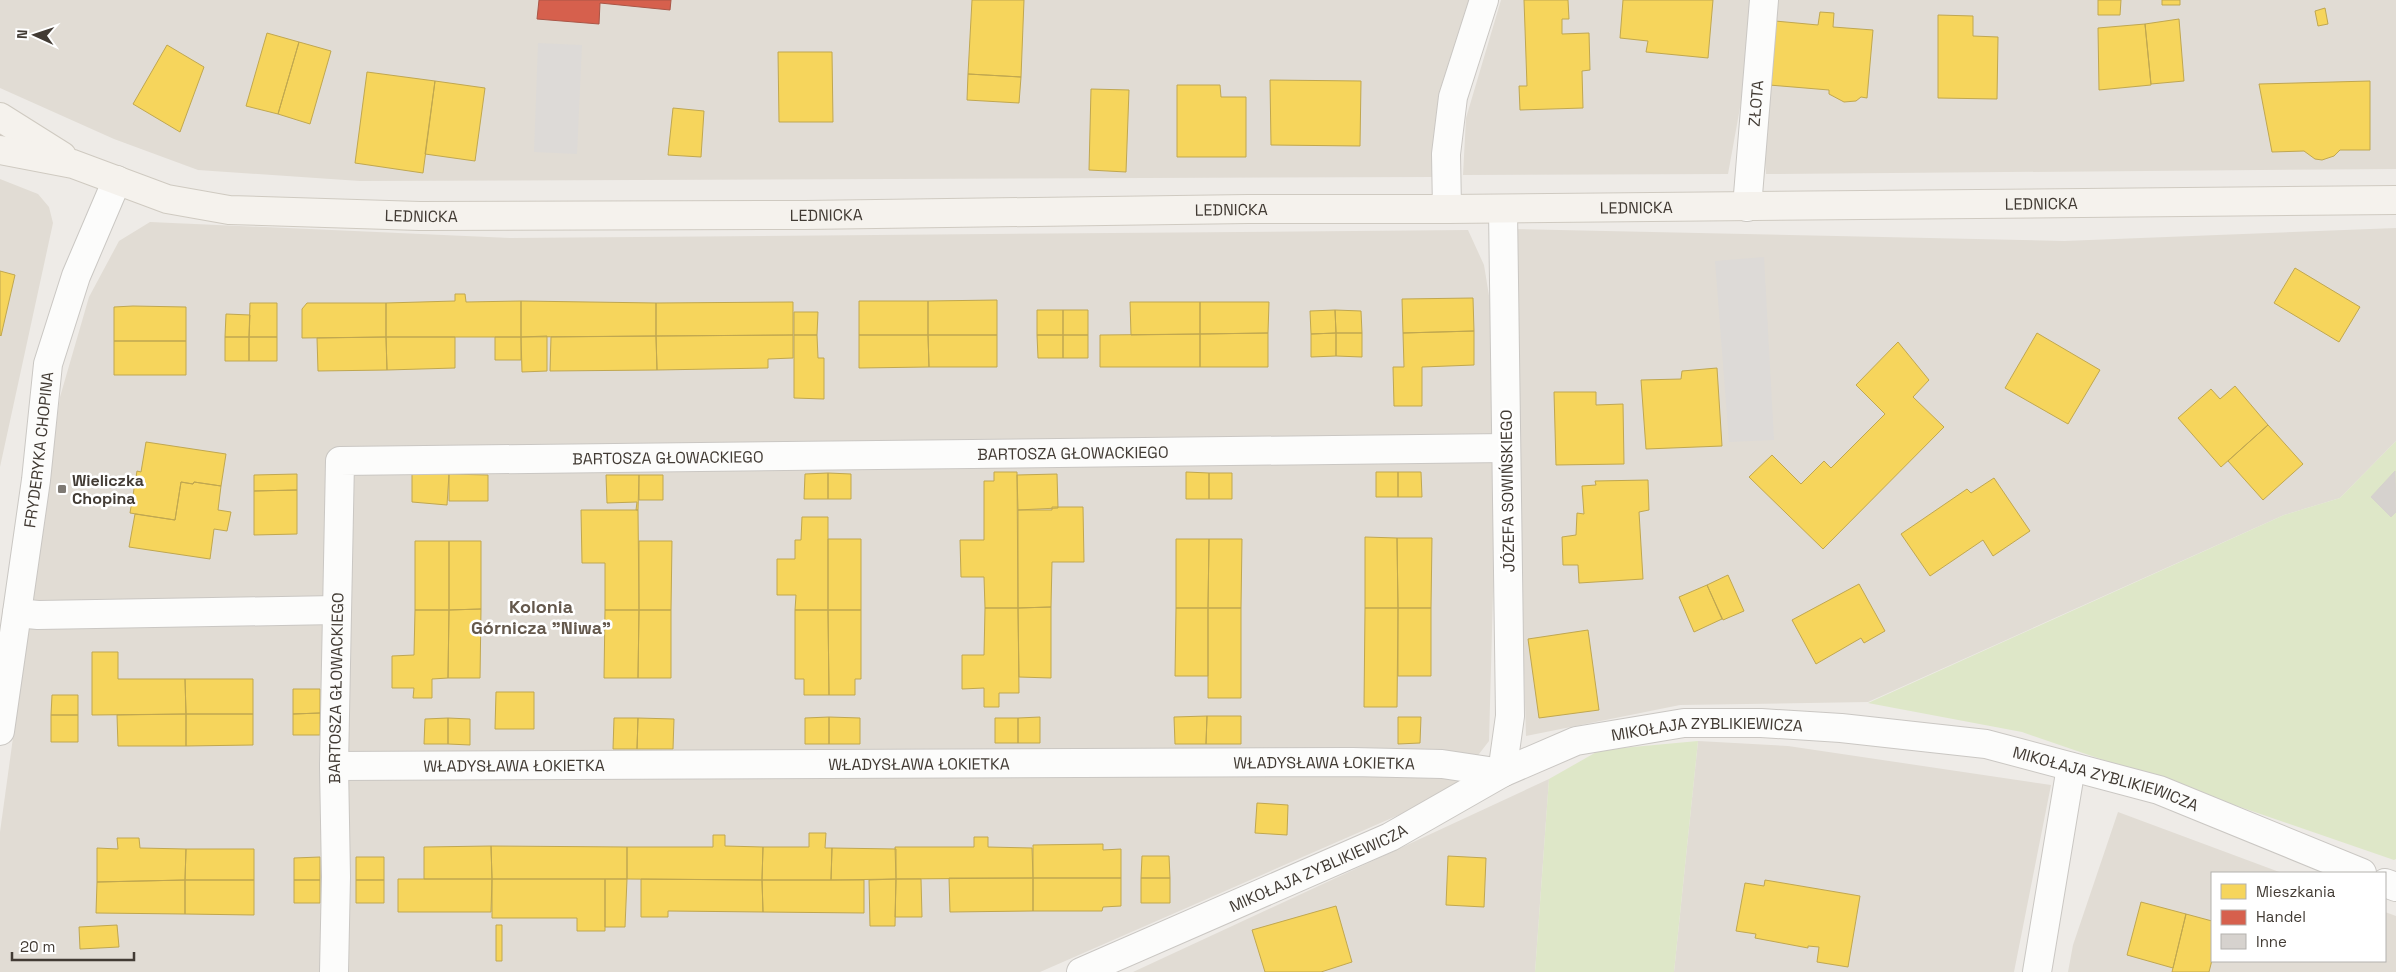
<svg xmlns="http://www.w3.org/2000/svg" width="2396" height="972" viewBox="0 0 2396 972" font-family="'Space Grotesk',sans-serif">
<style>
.residential{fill:#e1dcd4}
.green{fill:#dee7c8}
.parking{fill:#dddad7}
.homes{fill:#f6d55c;stroke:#c0a750}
.shops{fill:#d6604d;stroke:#aa5546}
.building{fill:#d6d2ce;stroke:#d6d2cd}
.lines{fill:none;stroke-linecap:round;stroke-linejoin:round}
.street-casing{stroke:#cac7c3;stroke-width:30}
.secondary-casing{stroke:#cfcac1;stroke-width:30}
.street{stroke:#fcfcfb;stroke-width:28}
.secondary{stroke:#f5f2ed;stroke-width:28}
.poi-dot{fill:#7e7973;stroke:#fff;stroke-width:2}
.labels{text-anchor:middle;stroke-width:5;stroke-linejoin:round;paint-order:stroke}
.street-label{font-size:16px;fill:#423b34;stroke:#fff}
.poi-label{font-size:16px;font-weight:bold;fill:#423b34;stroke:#fff;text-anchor:start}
.neighbourhood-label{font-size:18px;font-weight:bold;fill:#64584c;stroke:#fff}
</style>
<rect width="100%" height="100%" fill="#eeebe7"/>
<path class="residential" d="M0,0H1472L1433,177L360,181L198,170L114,139L0,88Z
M1501,0H1753L1749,58L1728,174L1463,175L1466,118Z
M1772,0H2396V169L1766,174L1761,108Z
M0,179L38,194L49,207L53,223L0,467Z
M150,222L510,238L1468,230L1484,265L1491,308L1496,484L1489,741L1449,793L1040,972H0V832L60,397L89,297L119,241Z
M2396,228V441L2340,498L2284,515L1868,702L1680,705L1526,736L1511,229L2064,241Z
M1698,741L1788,746L2051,785L2014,972H1674Z
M1549,779L1535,972H1133Z
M2118,812L2282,873H2212V961H2385V912L2396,916V972H2068L2073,945Z"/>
<path class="green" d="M2396,441V859L2394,860L2022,732L1868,703L2284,515L2340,498Z
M1698,741L1674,972H1535L1549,779L1600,750Z"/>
<path class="parking" d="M538,43L582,45L577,154L534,152Z
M1764,257L1774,440L1729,442L1715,261Z"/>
<path class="homes" d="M972,0H1024L1021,77L968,74Z
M1524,0H1568L1569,19H1562V34L1589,33L1590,70L1582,71L1583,108L1520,110L1519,86H1527Z
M1623,0H1713L1708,58L1646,52L1648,41L1620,38Z
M2098,0H2121L2120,15H2098Z
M2162,0H2180V5H2162Z
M2325,8L2328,24L2318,26L2315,11Z
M1820,12L1834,13L1833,27L1873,30L1867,98L1861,97L1856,101L1844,102L1829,94V90L1769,85L1775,21L1818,25Z
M1938,15L1973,16V36L1998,37L1997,99L1938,98Z
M2179,19L2184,81L2151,84L2145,24Z
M2145,24L2151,85L2099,90L2098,28Z
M267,33L299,42L278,114L246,106Z
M299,42L331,51L310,124L278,114Z
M167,45L204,67L180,132L133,104Z
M778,52H832L833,122H779Z
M367,72L435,81L423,173L355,163Z
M968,74L1021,77L1019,103L967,100Z
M1270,80L1361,81L1360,146L1271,145Z
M435,81L485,88L475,161L425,154Z
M2370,81V150H2340L2334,156L2322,160L2315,159L2304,151L2272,152L2259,84Z
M1177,85H1220L1221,97H1246V157H1177Z
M1091,89L1129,90L1126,172L1089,170Z
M673,108L704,111L701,157L668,155Z
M2295,268L2360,307L2339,342L2274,303Z
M0,271L15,275L1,336L0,335Z
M455,294H465L466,302L521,301V337H386V303L455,301Z
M1473,298L1474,331L1403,333L1402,299Z
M997,300V335H928V301Z
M521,301L656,303V336L521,337Z
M859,301H928V335H859Z
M793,302V335L656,336V303Z
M1130,302H1200V334L1131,335Z
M1200,302H1269L1268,333L1200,334Z
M250,303H277V337H249Z
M307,303H386V337L302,338V309Z
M133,306L186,307V341H114V307Z
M1037,310H1063V335H1037Z
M1063,310H1088V335H1063Z
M1335,310L1361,311L1362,333H1336Z
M1335,310L1336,333L1311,334L1310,311Z
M794,312H818L817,335H794Z
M226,314L250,315L249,337H225Z
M1474,331V365L1422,367V406H1394L1393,367H1404L1403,333Z
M1268,333V367H1200V334Z
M1336,333V356L1311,357V334Z
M1336,333H1362V357L1336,356Z
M2037,333L2100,370L2068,424L2005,388Z
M1200,334V367H1100V335Z
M793,335V358L768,359V368L657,370L656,336Z
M794,335H817L818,358H824V399L794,398Z
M859,335H928L929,367L859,368Z
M928,335H997V367H929Z
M1037,335H1063V358H1038Z
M1063,335H1088V358H1063Z
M547,336V371L522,372L521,337Z
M656,336L657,370L550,371L551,337Z
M225,337H249V361H225Z
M249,337H277V361H249Z
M386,337H455V368L387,370Z
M386,337L387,370L318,371L317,338Z
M495,337H521V360H495Z
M114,341H186V375H114Z
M1898,342L1929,380L1913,397L1944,427L1823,549L1749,477L1772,455L1801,484L1824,461L1831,468L1885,414L1856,385Z
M1717,368L1722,446L1646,449L1641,380L1681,379L1682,371Z
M2235,386L2268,425L2221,467L2178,418L2211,389L2220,399Z
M1554,392H1596V405L1623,404L1624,464L1556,465Z
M2268,425L2303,464L2263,500L2228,461Z
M146,442L226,454L221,486L194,482L193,484L181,482L175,520L130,513L137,471L141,472Z
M412,472L449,474L447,505L412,502Z
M994,472H1017L1018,608H985L984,577H961L960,540H984V481H994Z
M1186,472L1209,473V499H1186Z
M1376,472H1398V497H1376Z
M1398,472H1421L1422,497H1398Z
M828,473V499H804L805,474Z
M828,473L851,474V499H828Z
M1209,473H1232V499H1209Z
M297,474V490L254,491V475Z
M449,474L488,475V501H449Z
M1057,474L1058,508L1018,510L1017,475Z
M606,475H639L638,510H636L637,502L607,503Z
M639,475H663V500H639Z
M1994,478L2030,531L1993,556L1983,540L1930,576L1901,534L1967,489L1971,493Z
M1648,480L1649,510L1639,512L1643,579L1579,583L1578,565H1563L1562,537L1576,535L1577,513L1584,514L1582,486L1596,485L1595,481Z
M181,482L193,484L194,482L221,486L218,510L231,512L227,531L214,529L210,559L129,547L135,514L175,520Z
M297,490V534L254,535V491Z
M1052,507H1083L1084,562H1052L1051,607L1018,608V510H1052Z
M581,510H638L639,610H605V563H582Z
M802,517H828V610H795L796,595H777V559H795V540H801Z
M1365,537L1397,538L1398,608H1365Z
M1397,538H1432L1431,608H1398Z
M828,539H861V610H828Z
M1176,539H1209L1208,608H1176Z
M1209,539H1242L1241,608H1208Z
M415,541H449V610H415Z
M449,541H481V609L449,610Z
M639,541H672L671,610H639Z
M1728,575L1744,611L1723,620L1707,585Z
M1859,584L1885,631L1864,643L1861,638L1816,664L1792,620Z
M1707,585L1722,619L1694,632L1679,597Z
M1051,607V678L1019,677L1018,608Z
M985,608H1018L1019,693H999V707H984V688L962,689V655H984Z
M1176,608H1208V676H1175Z
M1208,608H1241V698H1208Z
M1365,608H1398L1397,707H1364Z
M1398,608H1431V676H1398Z
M481,609L480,678H448L449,610Z
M415,610H449L448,678L432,679V698H413L414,688H392V656L414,655Z
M605,610H639L638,678H604Z
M639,610H671V678H638Z
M795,610H828L829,695H804V679H795Z
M828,610H861V679H855V695H829Z
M1588,630L1599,710L1539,718L1528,639Z
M92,652H118V679H185L186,714L92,715Z
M185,679H253V714H186Z
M293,689H320V713L293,714Z
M496,692H534V729H495Z
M52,695H78V715H51Z
M320,713V735H293V714Z
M186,714H253V745L186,746Z
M186,714V746H118L117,715Z
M51,715H78V742H51Z
M1207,716H1241V744H1206Z
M1207,716L1206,744H1175L1174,717Z
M829,717V744H805V718Z
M829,717L860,718V744H829Z
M1040,717V743H1018V718Z
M1398,717H1421L1420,743L1398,744Z
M448,718V744H424L425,719Z
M448,718L470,719V745L448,744Z
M614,718H638L637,749H613Z
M638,718L674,719L673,749H637Z
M995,718H1018V743H995Z
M1257,803L1288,805L1287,835L1255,833Z
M809,833H826L825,848H832L831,880H762L763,847H809Z
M713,835H725V846L763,847L762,880L627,879V847H713Z
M974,837H988V847L1032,848L1033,878L896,879L895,847H974Z
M117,838H139L140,848L186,849L185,880L97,882V848L118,849Z
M1103,844V850L1121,849V878H1033V845Z
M491,846L627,847V879H492Z
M491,846L492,879H424V847Z
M832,848L896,849V879L831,880Z
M186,849H254V880H185Z
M1142,856H1169L1170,878H1141Z
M1448,856L1486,858L1484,907L1446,905Z
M320,857V880H294V858Z
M356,857H384V880H356Z
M949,878H1033V911L950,912Z
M1033,878H1121V906L1103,907L1102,911H1033Z
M1141,878H1170V903H1141Z
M398,879H492L491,912H398Z
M492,879H605V931H577V918H492Z
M605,879H627L625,927H605Z
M641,879L762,880L763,912L668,911V917H641Z
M896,879L895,926H870L869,880Z
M896,879H921L922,917H895Z
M185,880V914L96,913L97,882Z
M185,880H254V915L185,914Z
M294,880H320V903H294Z
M356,880H384V903H356Z
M762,880H864V913L763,912Z
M1765,880L1860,896L1848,967L1817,962L1819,947L1808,946V948L1755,938L1756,934L1736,931L1745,883L1764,886Z
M2141,902L2186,914L2173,968L2127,955Z
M1336,906L1352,962L1321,972H1265L1252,930Z
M2186,914L2212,921V960L2209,972H2172Z
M117,925L119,947L80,949L79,927Z
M496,925H502V961H496Z"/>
<path class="shops" d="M539,0H671L670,10L600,3L599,24L537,19Z"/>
<path class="building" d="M2395,471L2396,512L2391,517L2371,497Z"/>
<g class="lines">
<g class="street-casing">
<g id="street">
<path id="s1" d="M1747,207L1764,0"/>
<path d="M1447,209L1446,154L1453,97L1484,0"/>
<path d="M17,613L38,615L337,610"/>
<path id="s2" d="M0,731L36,480L48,364L76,276L117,180"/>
<path id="s3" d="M334,766L1352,762L1442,764L1502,773"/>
<path d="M1502,773L1510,716L1503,209"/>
<path d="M2385,883L2396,887"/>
<path id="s4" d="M334,972L336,877L334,766L340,461L1506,448"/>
<path id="s5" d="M1081,972L1390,837L1502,773L1576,741L1684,723H1761L1841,728L1986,744L2159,790L2362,873"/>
<path d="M2037,972L2071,767"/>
</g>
</g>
<g class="secondary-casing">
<g id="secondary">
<path d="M0,117L62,156"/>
<path id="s6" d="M0,150L73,164L167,199L229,210L420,216L805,215L1248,209H1447L2396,200"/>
</g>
</g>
<use href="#street" class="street"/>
<use href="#secondary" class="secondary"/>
</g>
<rect class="poi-dot" x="57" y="484" width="10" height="10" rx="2.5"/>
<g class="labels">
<g class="street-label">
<text dy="6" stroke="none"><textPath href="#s1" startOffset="104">ZŁOTA</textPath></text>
<text dy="6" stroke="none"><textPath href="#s6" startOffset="2050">LEDNICKA</textPath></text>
<text dy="6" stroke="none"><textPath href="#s6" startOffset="1645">LEDNICKA</textPath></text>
<text dy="6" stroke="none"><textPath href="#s6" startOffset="1240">LEDNICKA</textPath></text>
<text dy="6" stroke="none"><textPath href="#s6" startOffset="835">LEDNICKA</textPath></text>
<text dy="6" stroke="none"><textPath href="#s6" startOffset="430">LEDNICKA</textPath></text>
<text dy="6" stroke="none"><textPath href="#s2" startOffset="284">FRYDERYKA CHOPINA</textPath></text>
<text dy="6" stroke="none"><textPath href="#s4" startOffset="1244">BARTOSZA GŁOWACKIEGO</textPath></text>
<text dy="6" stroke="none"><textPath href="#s4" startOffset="839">BARTOSZA GŁOWACKIEGO</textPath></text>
<text transform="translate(1507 491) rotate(-91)" y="6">JÓZEFA SOWIŃSKIEGO</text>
<text dy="6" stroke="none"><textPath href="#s4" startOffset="284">BARTOSZA GŁOWACKIEGO</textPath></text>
<text dy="6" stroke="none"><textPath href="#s5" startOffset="679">MIKOŁAJA ZYBLIKIEWICZA</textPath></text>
<text dy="6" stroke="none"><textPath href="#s3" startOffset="585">WŁADYSŁAWA ŁOKIETKA</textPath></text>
<text dy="6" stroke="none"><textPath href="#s3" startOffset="990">WŁADYSŁAWA ŁOKIETKA</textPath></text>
<text dy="6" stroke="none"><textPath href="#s3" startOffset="180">WŁADYSŁAWA ŁOKIETKA</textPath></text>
<text dy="6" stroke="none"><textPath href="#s5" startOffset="1084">MIKOŁAJA ZYBLIKIEWICZA</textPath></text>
<text dy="6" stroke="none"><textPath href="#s5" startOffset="259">MIKOŁAJA ZYBLIKIEWICZA</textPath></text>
</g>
<g class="poi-label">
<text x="72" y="486">Wieliczka<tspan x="72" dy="18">Chopina</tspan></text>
</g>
<g class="neighbourhood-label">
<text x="541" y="613">Kolonia<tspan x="541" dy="21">Górnicza "Niwa"</tspan></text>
</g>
</g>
<rect x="2211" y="872" width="175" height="90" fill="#ffffff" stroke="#b3b1ae"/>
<rect x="2221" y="884" width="25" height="15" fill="#f6d55c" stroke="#b3b1ae"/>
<text x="2256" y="897" font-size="15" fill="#423b34">Mieszkania</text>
<rect x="2221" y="910" width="25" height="15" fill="#d6604d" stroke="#b3b1ae"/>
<text x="2256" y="922" font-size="15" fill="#423b34">Handel</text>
<rect x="2221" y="934" width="25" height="15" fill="#d6d2ce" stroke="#b3b1ae"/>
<text x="2256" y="947" font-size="15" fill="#423b34">Inne</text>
<g transform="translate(35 35) rotate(273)" stroke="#ffffff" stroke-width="4" paint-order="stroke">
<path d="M0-4L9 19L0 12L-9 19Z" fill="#423b34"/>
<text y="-8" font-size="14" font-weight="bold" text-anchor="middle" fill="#423b34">N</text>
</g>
<path d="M12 952v8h122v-8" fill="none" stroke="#423b34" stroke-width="2.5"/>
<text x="20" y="952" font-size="15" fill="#423b34" stroke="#ffffff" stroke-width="4" paint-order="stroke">20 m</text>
</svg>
